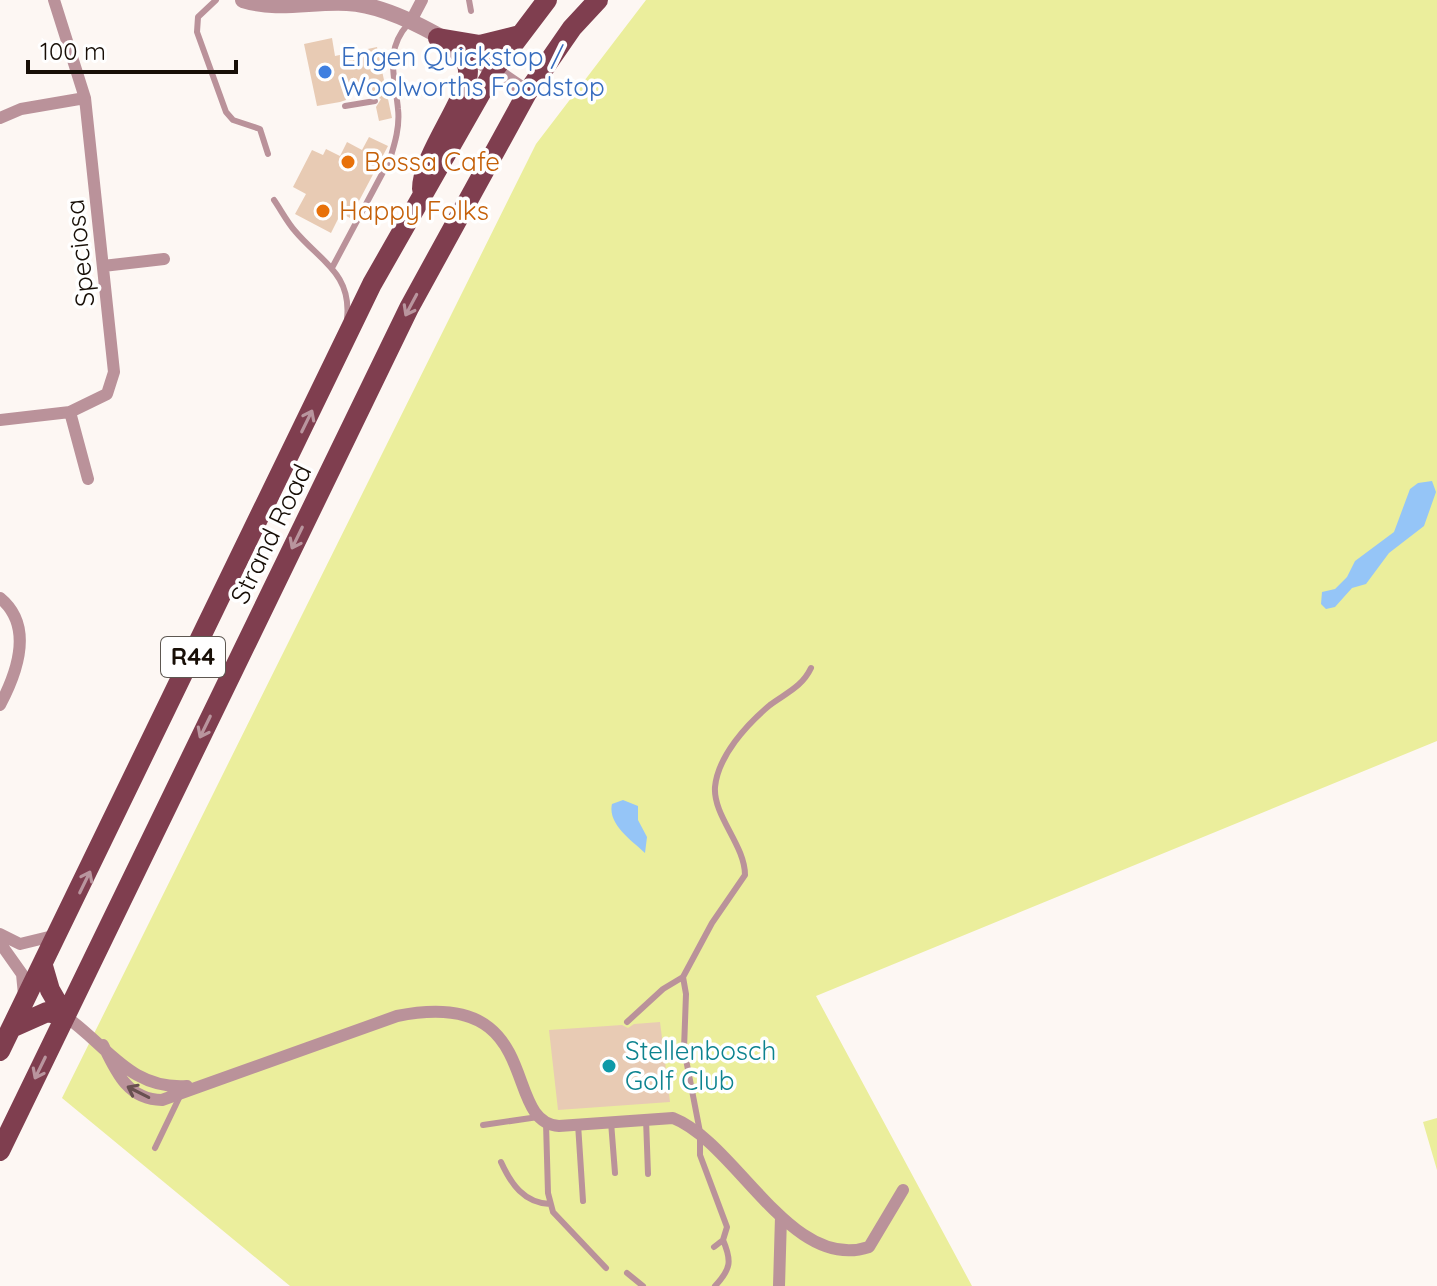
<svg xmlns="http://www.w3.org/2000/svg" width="1437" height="1286" viewBox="0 0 1437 1286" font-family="Quicksand,sans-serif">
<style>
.green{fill:#ebee9c}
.water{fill:#95c5f7}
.building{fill:#e8cbb4}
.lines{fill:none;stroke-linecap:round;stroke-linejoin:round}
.service{stroke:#ba929a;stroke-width:6}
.minor{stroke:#ba929a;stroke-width:12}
.tertiary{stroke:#ba929a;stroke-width:16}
.primary{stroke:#7f3e4f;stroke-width:20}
.oneway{stroke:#b9959e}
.oneway2{stroke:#695050}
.shop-dot{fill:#3f7fe0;stroke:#fff;stroke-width:3}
.food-dot{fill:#e8710a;stroke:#fff;stroke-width:3}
.culture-dot{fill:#0f9aa8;stroke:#fff;stroke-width:3}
.labels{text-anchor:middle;stroke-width:7;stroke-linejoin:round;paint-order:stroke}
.shield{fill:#fff;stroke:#5d5751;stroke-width:2}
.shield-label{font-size:24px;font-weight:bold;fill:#180f07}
.shop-label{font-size:26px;fill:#366cbe;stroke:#fff;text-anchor:start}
.food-label{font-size:26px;fill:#c56008;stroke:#fff;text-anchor:start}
.street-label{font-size:26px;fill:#180f07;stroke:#fff}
.culture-label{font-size:26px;fill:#0d838f;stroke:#fff;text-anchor:start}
</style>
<rect width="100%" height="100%" fill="#fdf7f3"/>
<path class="green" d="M646,0H1437V741L816,996L972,1286H290L62,1098L536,144Z
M1437,1118V1170L1423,1122Z"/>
<path class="water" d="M1432,481L1436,492L1424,526L1389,553L1366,584L1352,588L1335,607L1326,609L1321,604L1322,592L1335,589L1347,577L1355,561L1394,532L1410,489L1418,483Z
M623,800L638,806V820L647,837L645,853C635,843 607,825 612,804Z"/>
<path class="building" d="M332,38L335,56L377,47L392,118L379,121L376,107L381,99L373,95L370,81L343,88L346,100L340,102L317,106L304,44Z
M369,137L388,146L350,218L341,213L331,233L295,214L306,194L293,187L312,150L323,155L326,149L340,156L347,142L362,150Z
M660,1022L670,1102L558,1110L549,1030L622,1025L628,1028L634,1024Z"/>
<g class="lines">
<path class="service" d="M216,0L198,17L197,32L226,112L233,120L260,129L268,154
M469,0L471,11
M345,106L375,101
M274,200C281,210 287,222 295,231C320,261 352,273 347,319
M333,266L390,159C395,143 400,126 398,109C395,76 384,51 408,24
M627,1022L663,989L683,977
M646,1119L648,1174
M611,1122L615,1173
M546,1123L548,1193L553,1212L606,1268
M578,1124L583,1201
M483,1125L538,1117
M155,1148L180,1096
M501,1162C511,1184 524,1203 550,1204
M714,1247L723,1240L727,1227L700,1155V1132L684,1049L686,994L683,977L712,923L745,875C745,845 713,816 715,787C718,756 747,724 770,705C786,693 802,687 811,668
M627,1273L643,1286
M715,1286C731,1269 732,1261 723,1240"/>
<path class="minor" d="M411,21L422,0
M0,118L21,109L85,98
M103,266L164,259
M70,412L88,479
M0,420L70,412L107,394L114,372L85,98L54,0
M0,598C34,626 17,673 0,705
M0,934L20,944L57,935
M0,943L22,974L24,995
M65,1016C108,1046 130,1090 187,1086
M103,1045C116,1072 128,1100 162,1100L397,1016C547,986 500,1123 559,1126L673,1118C737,1143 791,1273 869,1247L903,1190
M779,1286L781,1217"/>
<path class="tertiary" d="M243,0C278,11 311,1 347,3C402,5 481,61 527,93"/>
<path class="primary" d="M438,38L480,45L520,35
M422,189C422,152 476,90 467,65C465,60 460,54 457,49
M43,966L50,990L65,1016
M11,1028L47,1012L65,1016
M0,1051L372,284L494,70L547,0
M0,1151L409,308L527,93L572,28L598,0"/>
</g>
<defs><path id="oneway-shaft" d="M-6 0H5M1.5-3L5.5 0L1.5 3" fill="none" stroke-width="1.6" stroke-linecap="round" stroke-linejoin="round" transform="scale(2)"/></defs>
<g class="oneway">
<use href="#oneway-shaft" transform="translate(411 305) rotate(118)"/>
<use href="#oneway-shaft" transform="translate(307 421) rotate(-64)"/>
<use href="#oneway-shaft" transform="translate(297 538) rotate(116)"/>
<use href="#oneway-shaft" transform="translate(205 727) rotate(116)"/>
<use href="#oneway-shaft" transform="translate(85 882) rotate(-64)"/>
<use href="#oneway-shaft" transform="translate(40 1068) rotate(116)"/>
</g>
<use class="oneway2" href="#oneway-shaft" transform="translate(138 1092) rotate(-153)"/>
<circle class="shop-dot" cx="325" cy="72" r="8"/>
<g class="food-dot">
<circle cx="348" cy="162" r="8"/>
<circle cx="323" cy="211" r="8"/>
</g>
<circle class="culture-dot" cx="609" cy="1066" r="8"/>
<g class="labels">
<rect class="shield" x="161" y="637" width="64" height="40" rx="6"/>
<g class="shield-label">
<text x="193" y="665">R44</text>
</g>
<g class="shop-label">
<text x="341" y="66">Engen Quickstop /<tspan x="341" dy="30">Woolworths Foodstop</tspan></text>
</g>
<g class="food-label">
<text x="364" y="171">Bossa Cafe</text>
<text x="339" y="220">Happy Folks</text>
</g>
<g class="street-label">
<text transform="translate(80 253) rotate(-96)" y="9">Speciosa</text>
<text transform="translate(271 534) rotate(-64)" y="9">Strand Road</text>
</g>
<g class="culture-label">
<text x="625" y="1060">Stellenbosch<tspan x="625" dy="30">Golf Club</tspan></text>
</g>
</g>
<path d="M28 60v12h208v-12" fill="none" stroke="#180f07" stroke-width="4"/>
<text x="40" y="60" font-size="24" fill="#180f07" stroke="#ffffff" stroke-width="6" paint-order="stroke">100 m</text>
</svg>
